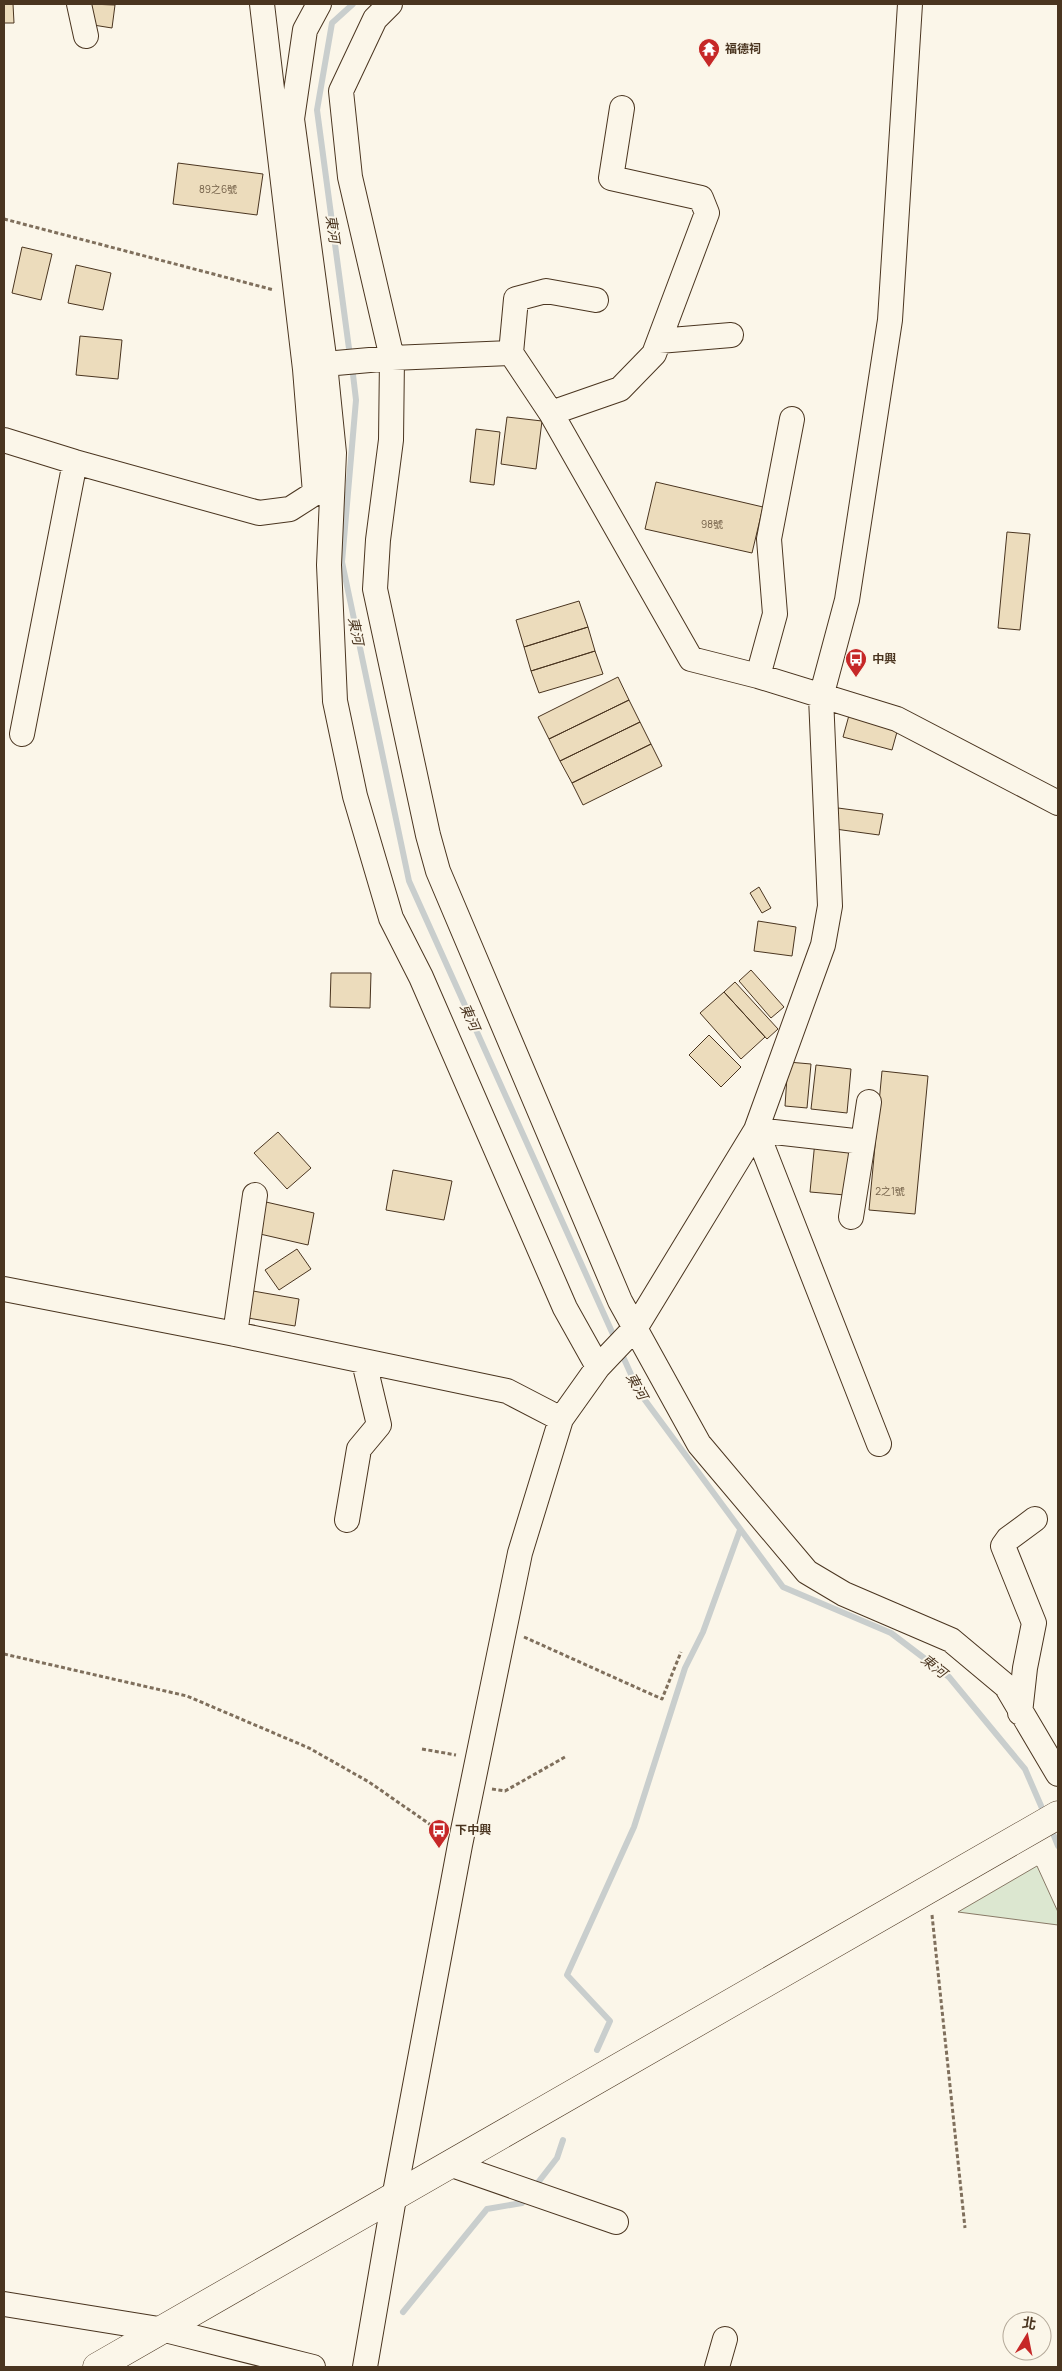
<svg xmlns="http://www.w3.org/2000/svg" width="1062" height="2371" viewBox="0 0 1062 2371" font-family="Manrope,'Noto Sans TC',sans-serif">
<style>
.green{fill:#dce7d0;stroke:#887966}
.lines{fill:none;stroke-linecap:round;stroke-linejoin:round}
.stream{stroke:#c9cecd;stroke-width:6}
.building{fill:#ecdcbc;stroke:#4a3520}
.minor-casing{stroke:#4a3520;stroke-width:26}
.major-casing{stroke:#4a3520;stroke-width:29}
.path{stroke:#7f6f5c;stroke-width:3;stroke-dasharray:4 2.5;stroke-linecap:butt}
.minor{stroke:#fbf6e9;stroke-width:24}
.major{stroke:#fbf6e9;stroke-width:28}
.labels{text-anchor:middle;stroke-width:4;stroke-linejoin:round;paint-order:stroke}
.number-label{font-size:10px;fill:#725f47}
.poi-label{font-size:12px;font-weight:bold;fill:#4a3520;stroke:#fbf6e9;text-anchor:start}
.water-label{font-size:14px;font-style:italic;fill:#4a3520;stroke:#fbf6e9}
</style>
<rect width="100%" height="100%" fill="#fbf6e9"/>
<path class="green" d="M1037,1866L1058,1912V1925L958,1912Z"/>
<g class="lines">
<path class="stream" d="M350,356L317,110L332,23L353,4
M352,366L356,400L342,562L409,881L616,1341
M620,1350L639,1392L783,1587L891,1633L949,1677L1025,1769L1045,1815
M1050,1826L1058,1846
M597,2050L610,2021L567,1975L634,1827L685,1668L703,1632L740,1530
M533,2189L557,2158L563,2140
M403,2312L487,2209L522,2203L527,2197"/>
</g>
<path class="building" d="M4,4H13L14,23H4Z
M89,4L115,5L112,28L87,24Z
M178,163L263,174L257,215L173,204Z
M22,247L52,254L41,300L12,293Z
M76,265L111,273L103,310L68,303Z
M80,336L122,340L118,379L76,375Z
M507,417L542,421L536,469L501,464Z
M476,429L500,432L494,485L470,482Z
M656,482L763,507L752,553L645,529Z
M1007,532L1030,534L1020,630L998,628Z
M579,601L588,627L524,647L516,620Z
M588,627L595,651L531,671L524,647Z
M595,651L603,674L539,693L531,671Z
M618,677L629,700L549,739L538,717Z
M629,700L640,722L560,761L549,739Z
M851,708L900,721L892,750L843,737Z
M640,722L651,744L572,783L560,761Z
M651,744L662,766L583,805L572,783Z
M838,808L883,814L879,835L835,829Z
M759,887L771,908L762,913L750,893Z
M758,921L796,927L792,956L754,951Z
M751,970L784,1007L771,1018L739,981Z
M331,973H371L370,1008L330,1007Z
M735,982L778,1029L767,1039L724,992Z
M724,992L765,1037L741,1059L700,1013Z
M709,1035L741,1067L721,1087L689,1055Z
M788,1062L811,1064L807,1108L785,1106Z
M816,1065L851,1069L847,1113L811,1109Z
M882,1071L928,1076L915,1214L869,1210Z
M278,1132L311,1168L287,1189L254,1153Z
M815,1141L850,1144L845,1195L810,1192Z
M393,1170L452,1181L444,1220L386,1210Z
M266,1202L314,1213L308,1245L260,1234Z
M297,1249L311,1269L279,1290L265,1270Z
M253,1291L299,1299L295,1326L248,1318Z"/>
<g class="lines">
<g class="minor-casing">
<path id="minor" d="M79,4L86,36
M319,4L305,30L292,119L325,364L334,453L329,565L335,701L355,796L391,918L421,977L565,1308L598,1367
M390,4L375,19L341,91L350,177L392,358L391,440L378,540L375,589L428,835L438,871L620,1301L699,1444L807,1572L844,1594L951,1640L1006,1686L1058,1774
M659,341L731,335
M511,353L516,299L546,291L596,300
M305,369L325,364L392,358L511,353L551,413L691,659L758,676L897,719L1058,803
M551,413L620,389L654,354L707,213L701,198L611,178L622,108
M4,440L75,462L259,513L290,509L315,493L305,369L262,4
M758,676L775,614L769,539L792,419
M22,734L75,462
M863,1142L869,1102
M851,1217L863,1142L756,1130L879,1444
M4,1289L235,1334L507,1391L561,1419
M235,1334L255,1195
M347,1520L359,1449L379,1425L364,1362
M1020,1713L1025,1668L1034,1623L1003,1546L1008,1539L1035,1519
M452,2165L616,2222
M4,2304L165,2330L313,2367
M365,2367L394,2198L460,1845L520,1553L561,1419L598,1367L636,1327L756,1130L823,945L830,906L821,697L847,600L890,320L910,4
M717,2367L725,2339"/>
</g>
<g class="major-casing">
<path id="major" d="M97,2367L1058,1815"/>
</g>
<path class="path" d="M4,219L274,290
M524,1637L662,1699L681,1652
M4,1654L187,1696L309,1748L369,1782L441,1832
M422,1749L456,1755
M492,1789L505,1791L565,1757
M932,1915L965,2228"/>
<use href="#minor" class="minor"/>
<use href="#major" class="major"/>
</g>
<defs>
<g id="temple-pin" transform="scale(1.125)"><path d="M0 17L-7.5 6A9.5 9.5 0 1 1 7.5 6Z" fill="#c62828" stroke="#fbf6e9"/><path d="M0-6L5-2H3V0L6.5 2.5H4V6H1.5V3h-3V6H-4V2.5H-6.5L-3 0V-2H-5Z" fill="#fff"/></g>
<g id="bus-pin" transform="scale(1.125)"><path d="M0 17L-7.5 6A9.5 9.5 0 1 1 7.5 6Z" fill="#c62828" stroke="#fbf6e9"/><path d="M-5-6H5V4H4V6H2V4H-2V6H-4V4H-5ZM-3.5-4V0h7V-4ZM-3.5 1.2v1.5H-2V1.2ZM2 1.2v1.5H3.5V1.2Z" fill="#fff"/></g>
</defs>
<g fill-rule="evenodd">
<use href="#temple-pin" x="709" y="49"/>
<use href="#bus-pin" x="856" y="659"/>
<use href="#bus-pin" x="439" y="1830"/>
</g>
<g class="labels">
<g class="number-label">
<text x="218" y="193">89之6號</text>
<text x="712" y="528">98號</text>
<text x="890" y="1195">2之1號</text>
</g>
<g class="poi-label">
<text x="725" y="53">福德祠</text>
<text x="872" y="663">中興</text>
<text x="455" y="1834">下中興</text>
</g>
<g class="water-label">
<text transform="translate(333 229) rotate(82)" y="5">東河</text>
<text transform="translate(356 631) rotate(78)" y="5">東河</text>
<text transform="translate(470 1017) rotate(66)" y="5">東河</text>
<text transform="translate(637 1386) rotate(61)" y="5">東河</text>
<text transform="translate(934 1666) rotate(38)" y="5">東河</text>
</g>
</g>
<rect width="1062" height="2371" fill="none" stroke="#4a3520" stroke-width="10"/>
<g transform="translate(1027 2336) rotate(10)"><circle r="24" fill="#fbf6e9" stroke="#b4a999"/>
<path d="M0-4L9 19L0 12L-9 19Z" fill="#c62828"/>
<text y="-8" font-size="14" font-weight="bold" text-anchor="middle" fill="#4a3520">北</text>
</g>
</svg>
